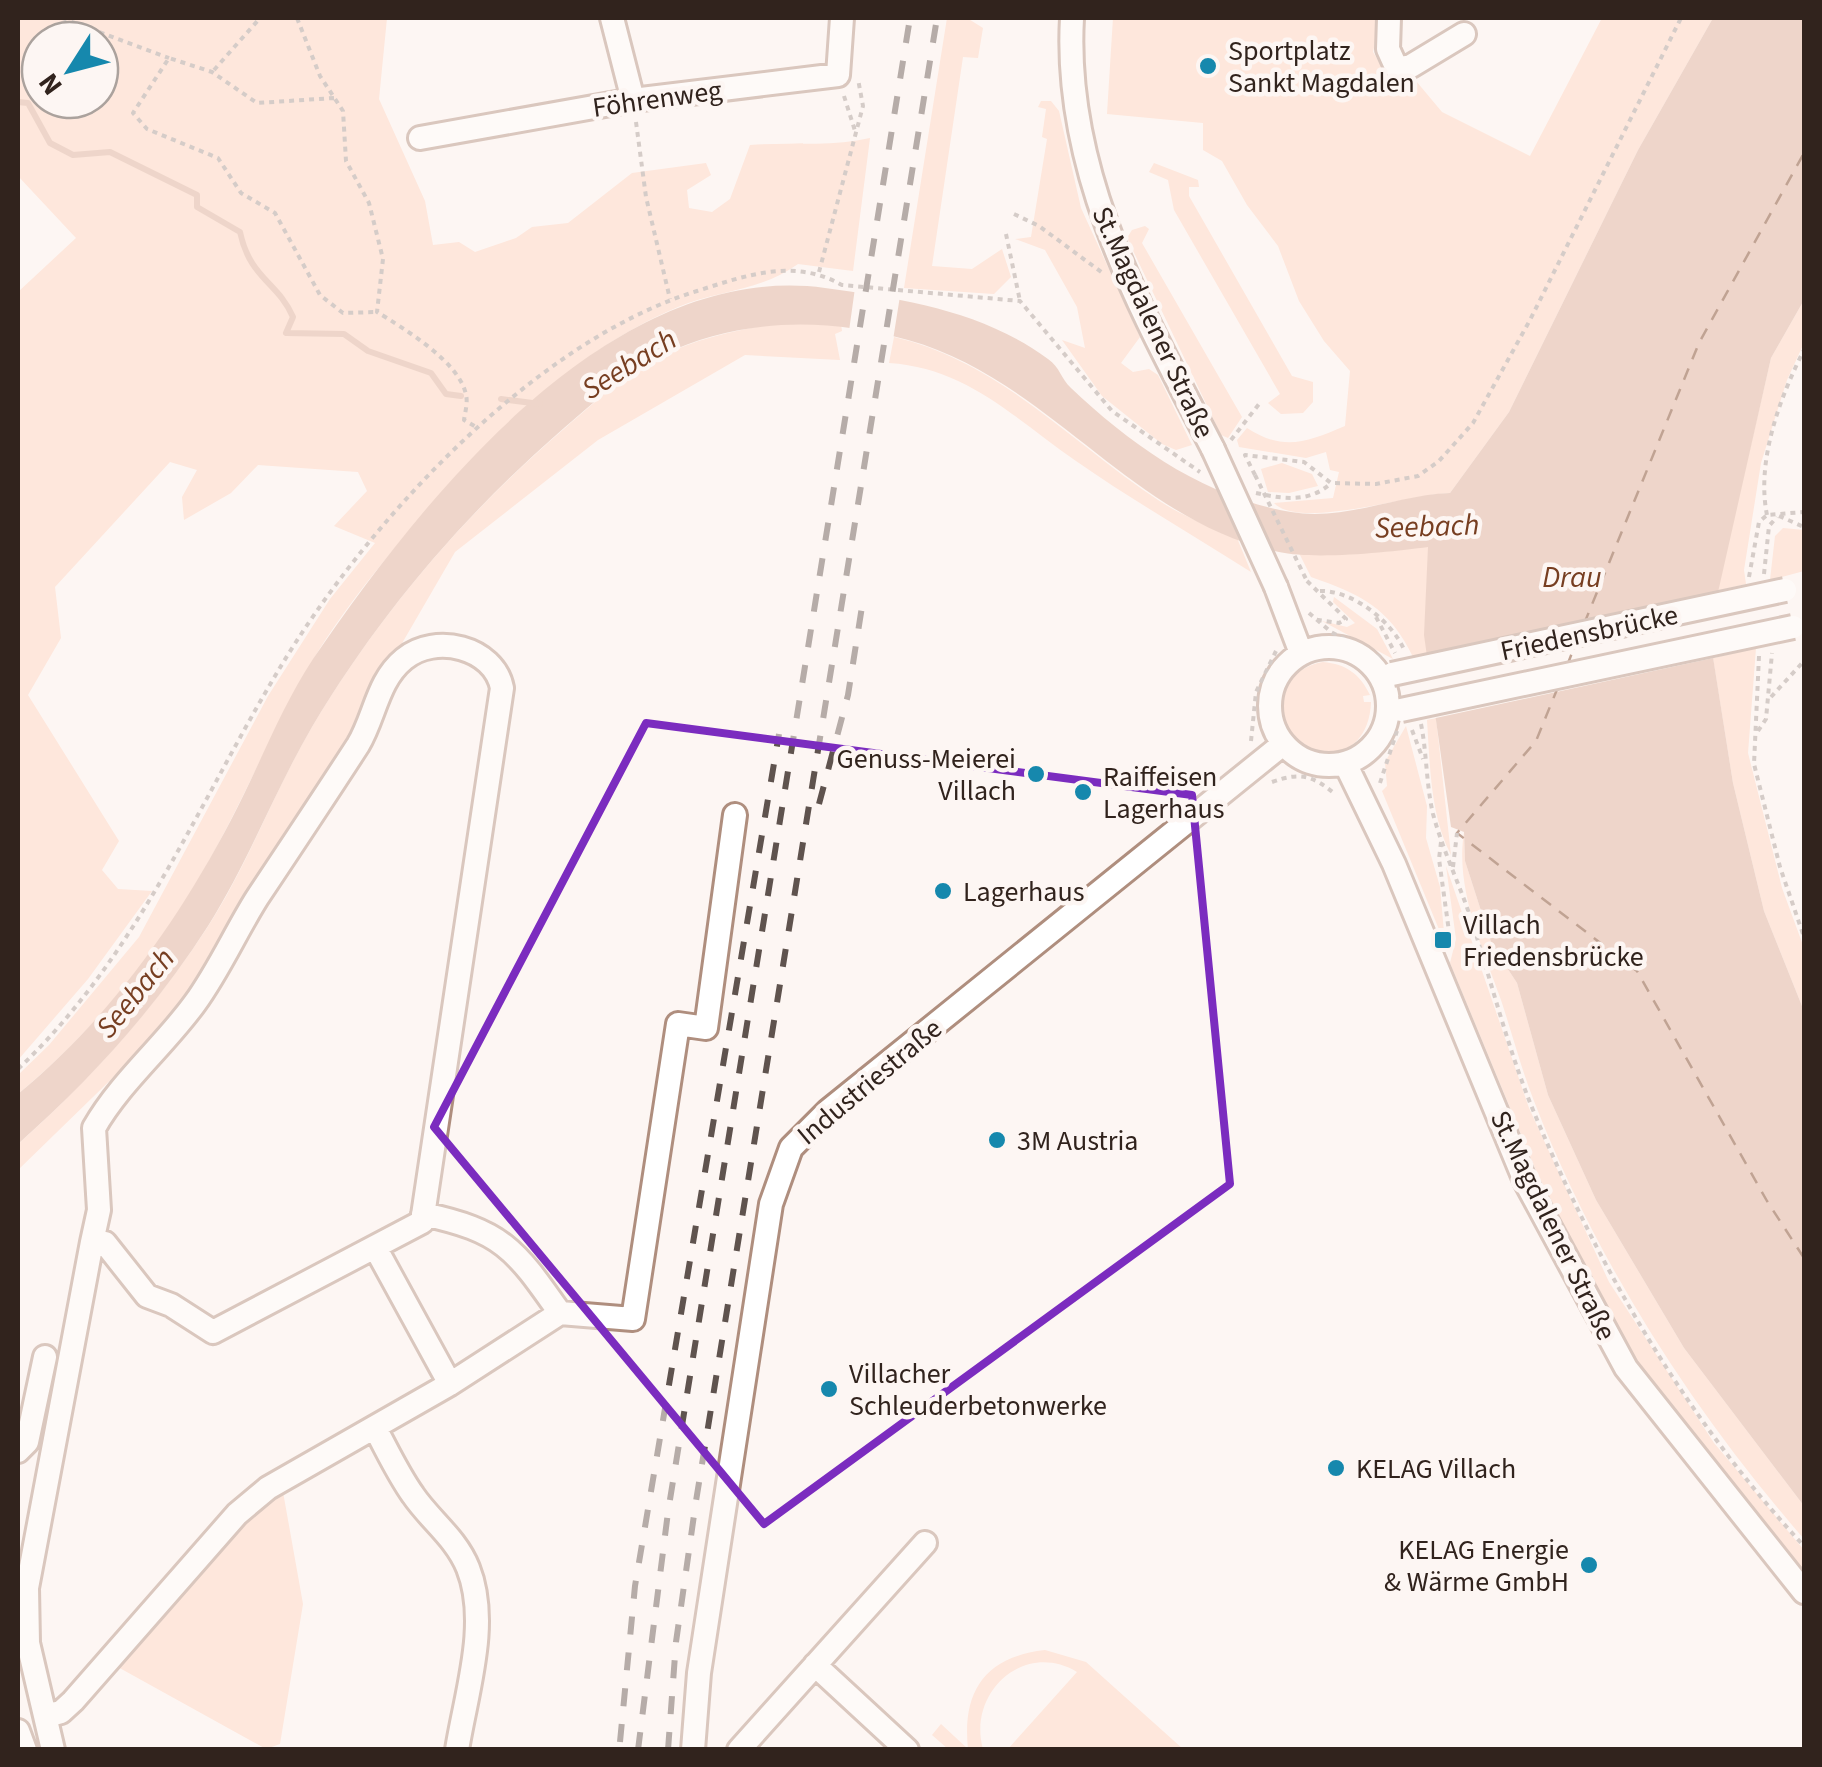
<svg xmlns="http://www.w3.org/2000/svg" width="1822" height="1767" viewBox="0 0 1822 1767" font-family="'Source Sans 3',sans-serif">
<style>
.green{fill:#fed4c0;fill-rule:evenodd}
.water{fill:#dbae99}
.pier{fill:#fdf6f3}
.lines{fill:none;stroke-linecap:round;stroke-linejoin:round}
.stream{stroke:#dbae99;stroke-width:6}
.ferry{stroke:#773e21;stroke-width:2.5;stroke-dasharray:12 10;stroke-linecap:butt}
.minor-casing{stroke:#af8e7e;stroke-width:28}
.path{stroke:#a49a96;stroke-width:4;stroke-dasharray:5 5;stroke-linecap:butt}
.minor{stroke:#fff;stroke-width:22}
.rail{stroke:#5f534e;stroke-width:6;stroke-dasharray:18 18;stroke-linecap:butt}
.minor-bridge-casing{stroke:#af8e7e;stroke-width:28;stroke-linecap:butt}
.path-bridge{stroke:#a49a96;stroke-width:4;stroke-dasharray:5 5;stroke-linecap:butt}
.minor-bridge{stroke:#fff;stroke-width:22}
.marked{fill:none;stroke:#7b2cbf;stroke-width:8;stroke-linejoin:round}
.poi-dot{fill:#1688ad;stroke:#fdf6f3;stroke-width:4}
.labels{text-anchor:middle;stroke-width:9;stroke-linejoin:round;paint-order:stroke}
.poi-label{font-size:28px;fill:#31231d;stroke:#fdf6f3;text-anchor:start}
.street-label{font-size:28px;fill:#31231d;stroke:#fdf6f3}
.water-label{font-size:30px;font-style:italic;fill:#773e21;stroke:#fdf6f3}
</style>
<rect width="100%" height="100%" fill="#fdf6f3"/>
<path class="green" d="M18,18H387L379,99L425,201L433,245L459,242L475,252L516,238L532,227L568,223L632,173L706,163L711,175L687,190L689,208L712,212L730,199L750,145C789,142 832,147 870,138L853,271L798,264C761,291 720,290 678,307C582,347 506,422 437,499C396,545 339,613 309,667C269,737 238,812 197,882C151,961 88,1036 18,1094V1075L49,1045L139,937L268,696L330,599L375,543L334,526L367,491L358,472L258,465L231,493L184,520L182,497L197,470L170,462L55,587L61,638L28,695L119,841L102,870L118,889L152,891L88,979L18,1060V292L76,238L18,176ZM40,40H100V100H40Z
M947,18H967L983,28L978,58L963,57L932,266L972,269L1002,249L1011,277L994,294L904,288Z
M1113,18H1380L1373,52L1390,80L1411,75L1442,112L1530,156L1602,18H1713L1638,150L1509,412L1450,493C1412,494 1299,530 1274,503L1333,498L1339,472L1330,470L1326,452L1306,458L1239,447L1237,440L1247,428C1284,452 1307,442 1345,426L1350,371L1324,341L1299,301L1278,246L1247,205L1222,161L1203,150V123L1107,114Z
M1041,101H1051L1059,111L1081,208L1140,337L1121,363L1133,372L1149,369L1158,375L1192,445L1176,450L1162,444L1102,396L1062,340L1085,348L1077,307L1045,250L1015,239L1031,237L1047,139L1042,137L1046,109L1038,107Z
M1154,163L1198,180L1199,187H1189V196L1292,376L1313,382V402L1303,413L1281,414L1268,403L1280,394L1174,210L1168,180L1149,172Z
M1145,226L1149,229L1142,243L1242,417L1228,438L1221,435L1127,238L1132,230Z
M1804,300V343L1787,380L1761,463L1744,570L1746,584L1717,591L1771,358Z
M778,323L841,324L842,331L835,334L840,360L745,355L598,440L455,552L318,788L168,1024L18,1170V1144C89,1081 154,1009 207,928C248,865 273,793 312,727C380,613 464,515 565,428C595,402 626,373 662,356C697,338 739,330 778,323Z
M894,337C1001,362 1072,444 1161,502C1184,517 1212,527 1237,538L1251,572C1193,535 1132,500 1076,461C1014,418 967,368 889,363Z
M1282,463L1312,474L1318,486L1289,493L1268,492L1261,469Z
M1783,528L1804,530V571L1770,580L1775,536Z
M1429,546L1427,654L1413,657C1390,608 1360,594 1311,577L1299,553Z
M1334,597L1377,629L1393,659L1322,621L1347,627L1355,623L1333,602Z
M1756,648L1748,753L1782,888L1804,948V1011L1764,911L1733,783L1713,658Z
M1323,662C1346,664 1360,674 1370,695L1363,696L1364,702H1371C1369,764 1303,771 1280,715C1280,687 1295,667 1323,662Z
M1436,718L1451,855C1430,815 1430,764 1427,720Z
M1406,726L1427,806L1426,838L1440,887L1445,944L1382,791L1387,786L1385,762Z
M1464,832L1465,861L1492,945L1517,983L1548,1095L1596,1200L1684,1348L1804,1506V1539C1692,1410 1596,1261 1534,1101C1521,1068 1512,1033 1501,1000C1482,946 1455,889 1464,832Z
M1446,866L1529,1108L1609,1282L1714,1443L1804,1550V1578L1651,1382L1588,1282L1535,1168L1450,963L1456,939Z
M283,1492L303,1604L280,1744L266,1749L116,1666L247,1515Z
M1045,1650L1086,1662L1183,1749H1008L1077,1672C1024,1640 967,1693 983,1749H948L932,1735L941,1724L968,1749C962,1691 985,1657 1045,1650Z"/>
<path class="water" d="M1713,18H1804V300L1771,358L1709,632L1733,783L1764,911L1804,1011V1506L1684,1348L1596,1200L1548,1095L1517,983L1492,945L1465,861L1464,832L1451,827L1424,635L1428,547C1391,552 1315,560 1279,552C1133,522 1049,379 908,340C825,317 741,318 662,355C626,373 594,402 564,428C464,515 380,613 312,727C274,792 248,863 208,926C155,1009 91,1079 18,1144V1094C108,1020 177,923 231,820C259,767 280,709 313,659C421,501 610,259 825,288C904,299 983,311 1048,359C1060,367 1061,379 1071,388C1132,446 1206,498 1291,512C1345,521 1397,495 1450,493L1509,412L1638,150Z"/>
<path class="pier" d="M855,288L900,296L893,340L849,331Z
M1722,590L1714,632L1718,657L1431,719L1422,655Z"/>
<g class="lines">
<path class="stream" d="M18,102L28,103L50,143L73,155L110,152L197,195V207L240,232C250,279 278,282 293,317L286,333L344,334L368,351L431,373L446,394L461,396
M501,399L540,404"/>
<path class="ferry" d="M1584,624L1699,343L1804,153
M1567,666L1575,645
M1558,687L1536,741L1457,833L1637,971L1767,1201L1804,1258"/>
<g class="minor-casing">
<path id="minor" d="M612,18L633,100
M1072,18C1063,175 1143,313 1213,449
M1389,18L1388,49L1397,69L1411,66L1464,34
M420,138L633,100L838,75L842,18
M1276,587L1301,653
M1270 706a59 59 0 1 1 118 0a59 59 0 1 1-118 0Z
M1345,763L1394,864L1525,1181L1626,1368L1804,1592
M423,1214C503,1231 515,1249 560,1313
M375,1247L450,1384
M375,1428C387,1450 398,1474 413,1495C430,1520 456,1538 468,1568C490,1623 466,1693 457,1750
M18,1451L27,1442L45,1357
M815,1665L907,1750
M46,1716L61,1712L73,1701L237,1514L268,1488L450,1384L560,1313L633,1319L678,1024L706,1028L735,815
M18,1731L25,1750
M53,1750L28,1643L27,1588L92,1242L99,1210L94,1128C120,1082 164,1046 195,1003C219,970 235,933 257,898C291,847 325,796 358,745C375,717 377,681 404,659C435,633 494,647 502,688L422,1222L213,1332L171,1305L147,1296L105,1243L92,1242
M693,1750L699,1673L771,1204L791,1148L828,1111L1283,744
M739,1750L925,1543"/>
</g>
<path class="path" d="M62,18L169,58
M297,18L320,76L343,111L346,161L369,203L383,259L377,312C403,328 460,362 466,395C468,402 465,413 464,420L478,428
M214,70L260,18
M844,96L856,134
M334,98L257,103L212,72L169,58L133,113L147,129L218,158L241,193L275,213L320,295L343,313L377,312
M636,122L646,197L670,299
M1014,214L1039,226L1104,274
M1006,234L1020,301
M819,272L863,106L858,79
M1231,440L1259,404
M1255,475L1245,455L1304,462L1331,483L1376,484L1418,476L1439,461L1473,423L1530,320L1681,18
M1256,493C1283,499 1310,503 1331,483
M1767,515C1756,461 1780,397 1804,350
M1779,516L1804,527
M1764,574L1769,526L1777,517
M1749,577L1759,522L1767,515L1804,512
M1307,581L1346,619L1339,623L1312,619
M1320,591C1353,590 1394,623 1405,652
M1309,613L1331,632L1381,658
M1376,617L1395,653
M1759,656L1754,764L1780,867L1804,937
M1771,697L1804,661
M1421,724C1427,754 1426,784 1433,814C1443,851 1460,885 1472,922C1492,984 1508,1049 1533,1110C1599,1269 1687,1420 1804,1546
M1412,730L1423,759
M1758,731L1766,719L1772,653
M1251,741L1256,692L1276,651
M1272,782C1300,772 1312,775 1335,794
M1380,783L1397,731
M1441,842L1439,859L1451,946
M1453,867L1457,833
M18,1069C136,958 196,808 278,671C364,526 532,342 697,291C747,275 794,258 842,285L1020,301L1112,411L1200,472"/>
<use href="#minor" class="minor"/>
<path class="rail" d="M819,804L848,695L864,594
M620,1742L635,1586L779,734
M638,1750L668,1512L910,18
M668,1750L676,1642L696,1501L937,18"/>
<g class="minor-bridge-casing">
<path id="minor-bridge" d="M1213,449L1276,587
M1392,674L1785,590
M1401,710L1793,627"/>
</g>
<path class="path-bridge" d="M1255,475L1307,581"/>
<use href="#minor-bridge" class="minor-bridge"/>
</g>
<path d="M0 0H1822V1767H0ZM646,723L1192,795L1230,1184L764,1524L434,1127Z" fill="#fdf6f3" fill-opacity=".55" fill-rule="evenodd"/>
<path class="marked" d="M646,723L1192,795L1230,1184L764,1524L434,1127Z"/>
<g class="poi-dot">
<circle cx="1208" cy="66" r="10"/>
<circle cx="1036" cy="774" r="10"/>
<circle cx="1083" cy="792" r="10"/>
<circle cx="943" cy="891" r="10"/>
<rect x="1433" y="930" width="20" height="20" rx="5"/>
<circle cx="997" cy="1140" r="10"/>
<circle cx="829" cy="1389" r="10"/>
<circle cx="1336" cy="1468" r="10"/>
<circle cx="1589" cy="1565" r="10"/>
</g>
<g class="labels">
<g class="poi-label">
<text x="1228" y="60">Sportplatz<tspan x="1228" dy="32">Sankt Magdalen</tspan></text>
<text x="1016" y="768" text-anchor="end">Genuss-Meierei<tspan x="1016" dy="32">Villach</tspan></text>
<text x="1103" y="786">Raiffeisen<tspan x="1103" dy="32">Lagerhaus</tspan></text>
<text x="963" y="901">Lagerhaus</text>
<text x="1463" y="934">Villach<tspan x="1463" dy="32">Friedensbrücke</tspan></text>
<text x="1017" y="1150">3M Austria</text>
<text x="849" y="1383">Villacher<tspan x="849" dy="32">Schleuderbetonwerke</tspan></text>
<text x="1356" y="1478">KELAG Villach</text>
<text x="1569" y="1559" text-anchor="end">KELAG Energie<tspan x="1569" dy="32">&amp; Wärme GmbH</tspan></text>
</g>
<g class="street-label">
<text transform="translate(657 98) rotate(-8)" y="10">Föhrenweg</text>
<text transform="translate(1154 322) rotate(65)" y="10">St.Magdalener Straße</text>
<text transform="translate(1589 632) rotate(-12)" y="10">Friedensbrücke</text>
<text transform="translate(869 1081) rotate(-40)" y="10">Industriestraße</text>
<text transform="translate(1554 1225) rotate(64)" y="10">St.Magdalener Straße</text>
</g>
<g class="water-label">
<text transform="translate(629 364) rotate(-32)" y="10">Seebach</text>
<text transform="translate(1427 526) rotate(-2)" y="10">Seebach</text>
<text x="1572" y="587">Drau</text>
<text transform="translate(135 993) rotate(-51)" y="10">Seebach</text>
</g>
</g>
<rect width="1822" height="1767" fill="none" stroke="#31231d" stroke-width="40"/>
<g transform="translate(70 70) rotate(234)"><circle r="48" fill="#fdf6f3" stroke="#aba29d" stroke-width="2.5"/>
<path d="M0-8L18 38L0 25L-18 38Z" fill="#1688ad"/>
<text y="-15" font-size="28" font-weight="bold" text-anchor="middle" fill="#31231d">N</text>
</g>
</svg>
